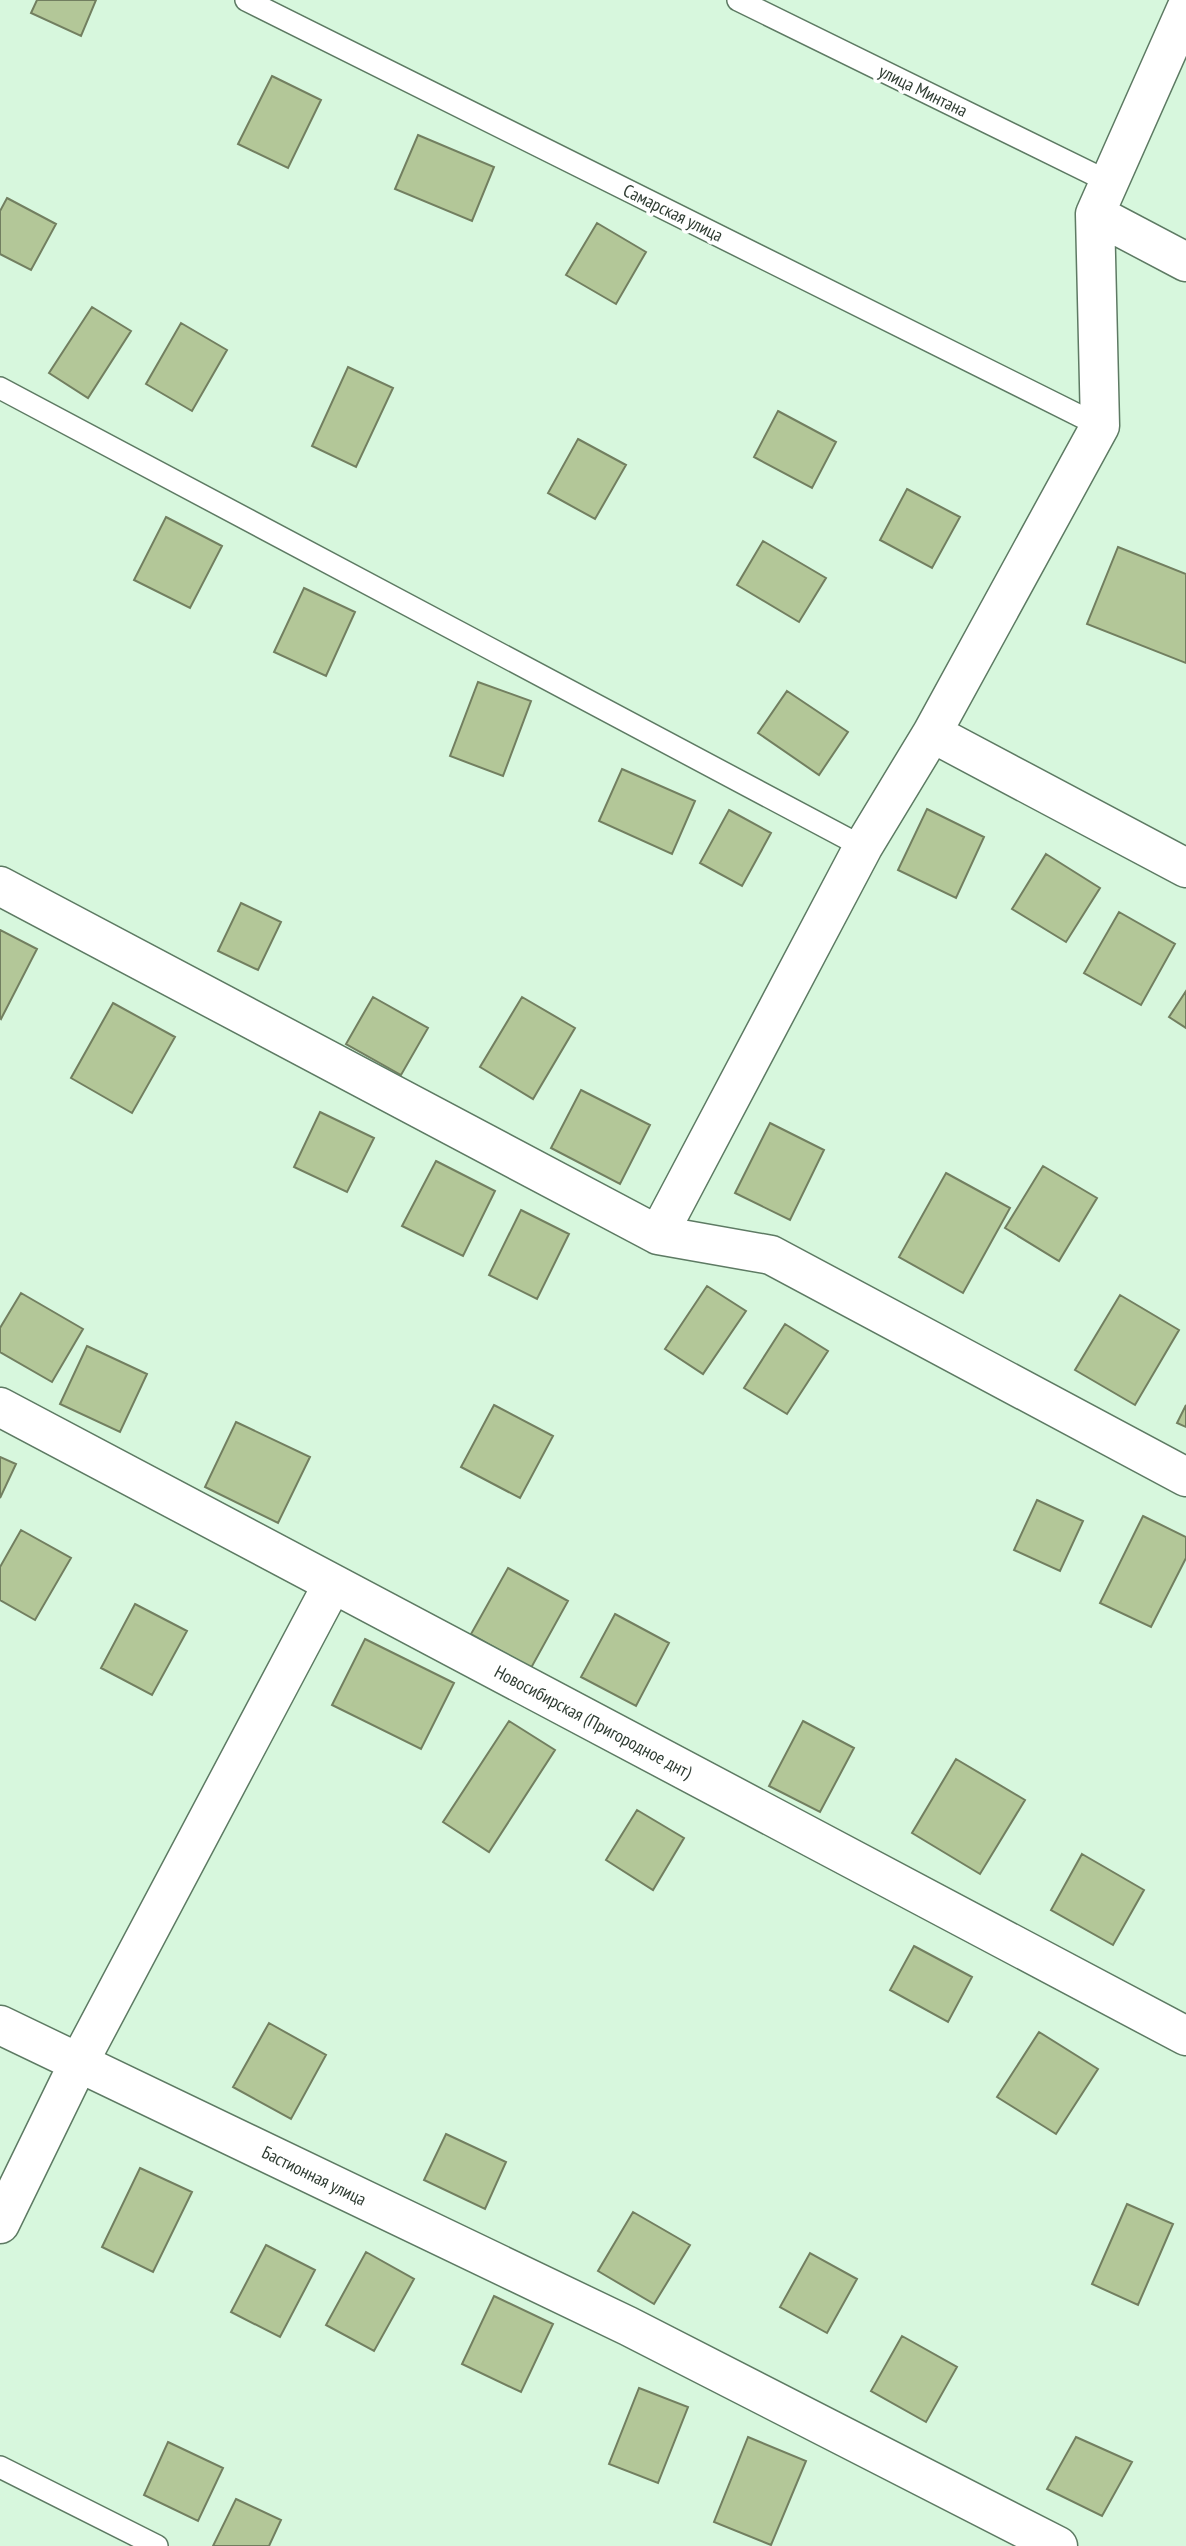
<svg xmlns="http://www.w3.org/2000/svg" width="1186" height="2546" viewBox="0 0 1186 2546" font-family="'PT Sans Narrow',sans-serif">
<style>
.building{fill:#b3c798;stroke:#727f60;stroke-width:2}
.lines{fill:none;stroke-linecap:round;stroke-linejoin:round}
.lane-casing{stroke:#5d7a63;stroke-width:24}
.street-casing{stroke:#5d7a63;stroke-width:41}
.lane{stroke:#fff;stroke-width:21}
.street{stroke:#fff;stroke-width:38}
.labels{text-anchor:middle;stroke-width:7;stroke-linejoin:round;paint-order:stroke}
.street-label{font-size:18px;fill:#2f3c32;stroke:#fff}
</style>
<rect width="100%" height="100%" fill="#d7f7dd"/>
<path class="building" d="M37,0H96L81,36L31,13Z
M272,76L321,100L288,168L238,144Z
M418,135L494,167L472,221L395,189Z
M7,198L56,224L31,270L0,254V211Z
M597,223L646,252L616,304L566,275Z
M92,307L131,331L88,398L49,373Z
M181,323L227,350L192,411L146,384Z
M348,367L393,388L356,467L312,446Z
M778,411L836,442L812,488L754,457Z
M578,439L626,465L595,519L548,493Z
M907,489L960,517L932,568L880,540Z
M166,517L222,546L190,608L134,580Z
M763,541L826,578L799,622L737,585Z
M1118,547L1186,574V663L1087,624Z
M304,588L355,612L326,676L274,652Z
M478,682L531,701L503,776L450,756Z
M787,691L848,732L819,775L758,733Z
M622,769L695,801L672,854L599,821Z
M927,809L984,837L956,898L898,870Z
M729,810L771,833L742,886L700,863Z
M1046,854L1100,888L1066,942L1012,909Z
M241,903L281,922L258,970L218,951Z
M1119,912L1175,944L1141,1005L1084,973Z
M0,930L37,949L1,1019L0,1018Z
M1186,991V1028L1169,1017Z
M373,997L428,1028L401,1075L346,1044Z
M522,997L575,1028L533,1099L480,1067Z
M113,1003L175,1037L132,1113L71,1078Z
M581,1090L650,1125L620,1184L551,1148Z
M320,1112L374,1138L347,1192L294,1167Z
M770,1123L824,1150L790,1220L735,1193Z
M436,1161L495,1191L463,1256L402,1226Z
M1043,1166L1097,1198L1059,1261L1005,1228Z
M946,1173L1010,1208L963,1293L899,1257Z
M521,1210L569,1234L537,1299L489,1275Z
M707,1286L746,1311L703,1374L665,1349Z
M21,1293L83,1329L52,1382L0,1352V1328Z
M1120,1295L1179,1330L1135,1405L1075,1370Z
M785,1324L828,1351L787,1414L744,1388Z
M87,1346L147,1374L120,1432L60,1404Z
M494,1405L553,1436L520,1498L461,1467Z
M1186,1405V1427L1177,1423Z
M236,1422L310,1457L278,1523L205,1487Z
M0,1457L16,1464L0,1498Z
M1037,1500L1083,1521L1060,1571L1014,1550Z
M1143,1516L1186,1537V1558L1151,1627L1100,1603Z
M21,1530L71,1558L35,1620L0,1600V1567Z
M508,1568L568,1601L531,1668L471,1634Z
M135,1604L187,1631L152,1695L101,1668Z
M615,1614L669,1643L636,1706L581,1677Z
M365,1639L454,1683L421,1749L332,1705Z
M509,1721L555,1750L489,1852L443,1822Z
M803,1721L854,1748L820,1812L769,1786Z
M956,1759L1025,1800L980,1874L912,1833Z
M637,1810L684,1838L653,1890L606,1860Z
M1082,1854L1144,1890L1113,1945L1051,1910Z
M914,1946L972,1977L948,2022L890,1990Z
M269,2023L326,2055L291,2119L233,2087Z
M1039,2032L1098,2069L1056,2134L997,2097Z
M446,2134L506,2162L485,2209L424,2180Z
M140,2168L192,2192L153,2272L102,2247Z
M1127,2204L1173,2224L1138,2305L1092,2284Z
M633,2212L690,2245L654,2304L598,2271Z
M266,2245L315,2270L280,2337L231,2312Z
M366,2252L414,2279L374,2351L326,2325Z
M810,2253L857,2279L827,2333L780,2307Z
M494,2296L553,2324L521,2392L462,2364Z
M902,2336L957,2367L926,2422L871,2391Z
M639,2388L688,2407L658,2483L609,2464Z
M748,2437L806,2461L771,2545L714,2522Z
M1076,2437L1132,2462L1102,2516L1047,2489Z
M168,2442L223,2468L198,2521L144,2495Z
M236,2499L281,2520L269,2546H213Z"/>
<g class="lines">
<g class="lane-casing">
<path id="lane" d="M246,0L1100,426
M738,0L1109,182
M0,388L863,847
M0,2467L157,2546"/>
</g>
<g class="street-casing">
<path id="street" d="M1095,214L1186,262
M932,733L1186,868
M0,886L658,1235L771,1255L1186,1477
M658,1235L863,847L932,733L1100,426L1095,214L1186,9
M0,1407L1186,2036
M0,2025L628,2326L1058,2546
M0,2224L78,2064L332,1585"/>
</g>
<use href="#lane" class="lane"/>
<use href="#street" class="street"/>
</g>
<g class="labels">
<g class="street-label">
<text transform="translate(923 91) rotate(26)" y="6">улица Минтана</text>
<text transform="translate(673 213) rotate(26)" y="6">Самарская улица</text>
<text transform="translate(593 1722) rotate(28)" y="6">Новосибирская (Пригородное днт)</text>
<text transform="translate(314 2176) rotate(26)" y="6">Бастионная улица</text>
</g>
</g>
</svg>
